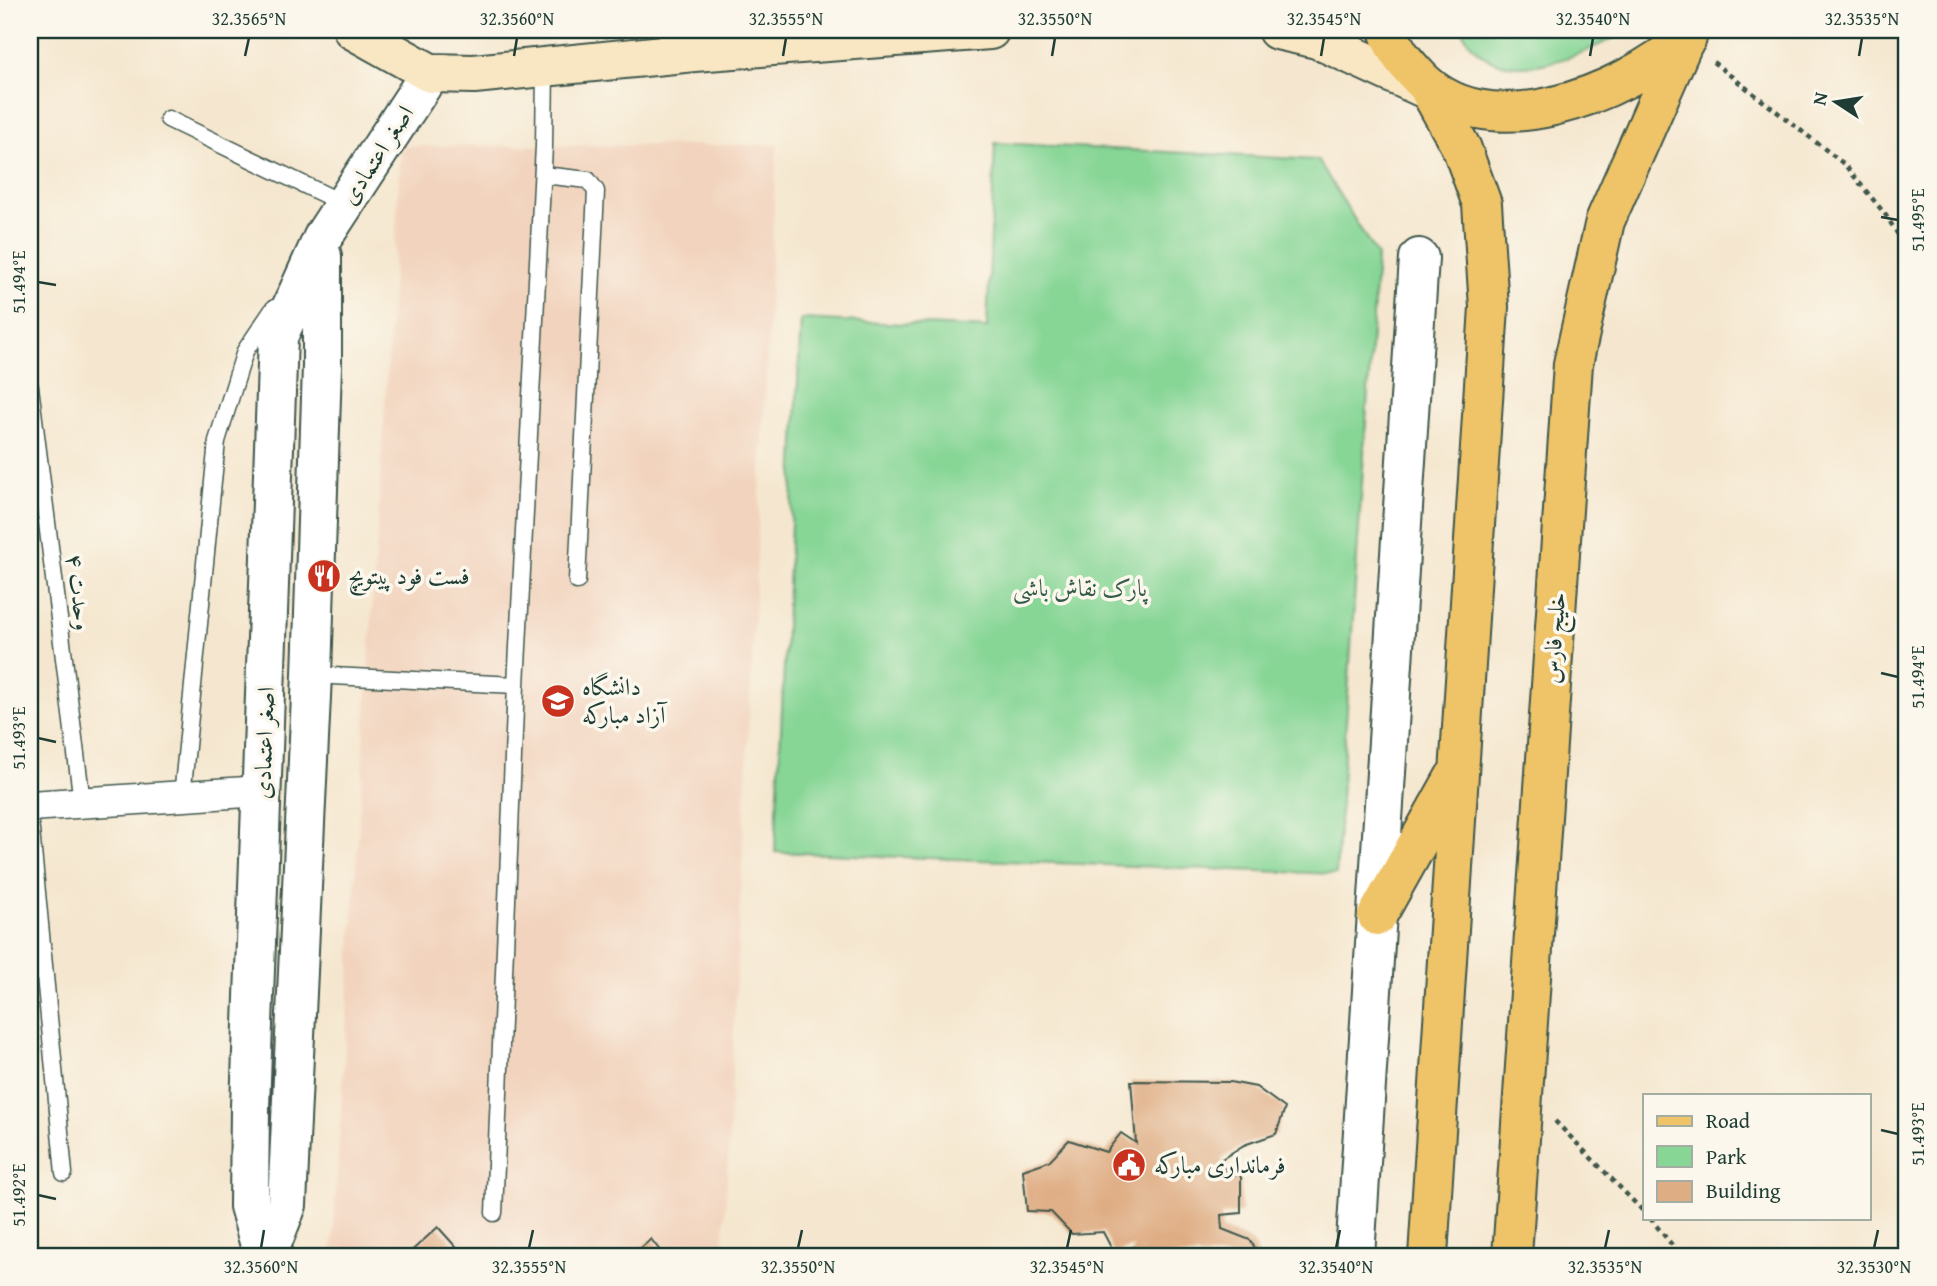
<svg xmlns="http://www.w3.org/2000/svg" width="1937" height="1286" viewBox="0 0 1937 1286" font-family="'Gentium Book Plus',Amiri,serif">
<style>
.built{fill:#f2d4be}
.green{fill:#87d696;stroke:#538a65;stroke-width:2}
.building{fill:#dfad84}
.lines{fill:none;stroke-linecap:round;stroke-linejoin:round}
.service-casing{stroke:#3f564b;stroke-width:19}
.minor-casing{stroke:#3f564b;stroke-width:33}
.tertiary-casing{stroke:#3f564b;stroke-width:42}
.secondary-casing{stroke:#3f564b;stroke-width:42}
.primary-casing{stroke:#3f564b;stroke-width:42}
.path{stroke:#3f564b;stroke-width:4.5;stroke-dasharray:5 5;stroke-linecap:butt}
.service{stroke:#fff;stroke-width:16}
.minor{stroke:#fff;stroke-width:30}
.tertiary{stroke:#fff;stroke-width:38}
.secondary{stroke:#f9e7c3;stroke-width:38}
.primary{stroke:#efc469;stroke-width:38}
.ticks{fill:none;stroke:#1f3d34;stroke-width:2.5}
.labels{text-anchor:middle;stroke-width:7;stroke-linejoin:round;paint-order:stroke}
.street-label{font-size:24px;fill:#1f3d34;stroke:#fbf7ec}
.poi-label{font-size:24px;fill:#1f3d34;stroke:#fbf7ec;text-anchor:start}
.park-label{font-size:24px;fill:#345c48;stroke:#fbf7ec}
.neatline{fill:none;stroke:#1f3d34;stroke-width:2.5}
.ticks-label{font-size:18px;text-anchor:middle;fill:#1f3d34}
</style>
<rect width="100%" height="100%" fill="#fbf7ec"/>
<filter id="ink" filterUnits="userSpaceOnUse"><feTurbulence type="fractalNoise" baseFrequency=".0143" numOctaves="2"/><feDisplacementMap in="SourceGraphic" scale="14" xChannelSelector="R" yChannelSelector="G"/><feConvolveMatrix kernelMatrix="1 2 1 2 8 2 1 2 1" color-interpolation-filters="sRGB"/></filter>
<filter id="wash" filterUnits="userSpaceOnUse"><feTurbulence type="fractalNoise" baseFrequency=".00686" numOctaves="4" result="noise"/><feDisplacementMap in="SourceGraphic" scale="28" xChannelSelector="R" yChannelSelector="G"/><feGaussianBlur stdDeviation="1.57" result="paint"/><feColorMatrix in="noise" values="0 0 0 0 0 0 0 0 0 0 0 0 0 0 0 0 0 1.4 0 .05"/><feComposite in="paint" operator="in"/></filter>
<g filter="url(#wash)">
<rect width="100%" height="100%" fill="#f5e7cf"/>
<path class="built" d="M777,145L723,1256H332L401,146Z"/>
<path class="green" d="M1462,30H1628C1582,56 1493,96 1462,30Z
M995,143L1318,160L1377,256L1336,874L775,852L801,319L987,328Z"/>
<g id="blocks">
<path class="building" d="M1131,1081L1230,1082L1256,1087L1285,1108L1276,1134L1244,1145L1222,1159L1225,1176L1241,1175V1213L1221,1215L1222,1229L1250,1240L1260,1256H1132L1133,1247L1114,1253L1103,1232L1072,1234L1051,1212L1027,1211L1023,1170L1049,1161L1069,1140L1106,1152L1121,1133L1136,1143Z
M438,1227L464,1256H406Z
M651,1239L664,1256H632Z"/>
</g>
</g>
<g filter="url(#ink)">
<use href="#blocks" fill-opacity="0" stroke="#3f564b" stroke-width="2"/>
<g class="lines">
<g class="service-casing">
<path id="service" d="M168,119L344,204
M543,175L588,180L596,191L577,581
M30,387L82,802
M312,675L516,685
M182,797L217,441L245,351L274,308
M30,820L64,1173
M494,1213L516,685L544,146L545,67"/>
</g>
<g class="minor-casing">
<path id="minor" d="M30,806L262,791"/>
</g>
<g class="tertiary-casing">
<path id="tertiary" d="M263,1256L249,1206L250,1107L278,337L323,237L430,73
M267,1256L287,1205L312,675L322,366V256
M1355,1256L1419,258"/>
</g>
<g class="secondary-casing">
<path id="secondary" d="M353,30L430,73L474,74L694,52L990,30
M1277,30L1317,39L1430,91"/>
</g>
<g class="primary-casing">
<path id="primary" d="M1388,30C1394,49 1402,59 1416,74C1484,152 1622,94 1687,38
M1377,916L1454,778
M1428,1256L1489,307L1482,204L1462,149L1430,91
M1512,1256L1573,364L1605,221L1685,39"/>
</g>
<path class="path" d="M1713,62L1844,164L1885,214L1907,249
M1555,1121L1645,1213
M1650,1218L1681,1256"/>
<use href="#service" class="service"/>
<use href="#minor" class="minor"/>
<use href="#tertiary" class="tertiary"/>
<use href="#secondary" class="secondary"/>
<use href="#primary" class="primary"/>
</g>
</g>
<path class="ticks" d="M245,56L249,38M514,56L517,38M783,56L786,38M1052,56L1055,38M1321,56L1324,38M1590,56L1593,38M1859,56L1862,38M1881,217L1898,220M38,282L56,285M1881,673L1898,677M38,738L56,742M1881,1130L1898,1134M38,1195L56,1199M261,1248L264,1230M529,1248L533,1230M798,1248L802,1230M1067,1248L1071,1230M1336,1248L1340,1230M1605,1248L1609,1230M1874,1248L1878,1230"/>
<defs>
<g id="restaurant-disc" transform="scale(1.75)"><circle r="9.5" fill="#c8321e" stroke="#fbf7ec"/><path d="M-5-6h1v4h1v-4h1v4h1v-4h1v5L-1.5 .5V6h-2V.5L-5-1ZM5-6V6H3V1.5H1.5Q1.5-4 5-6Z" fill="#fff"/></g>
<g id="university-disc" transform="scale(1.75)"><circle r="9.5" fill="#c8321e" stroke="#fbf7ec"/><path d="M0-5L7-2L0 1L-7-2ZM-4 1L0 2.5L4 1V4Q0 6-4 4Z" fill="#fff"/></g>
<g id="civic-disc" transform="scale(1.75)"><circle r="9.5" fill="#c8321e" stroke="#fbf7ec"/><path d="M-.6-6.5H3V-4.5H.6V-3L4-1V1h2V6H-6V1h2V-1L-.6-3ZM-1.2 2.5V6h2.4V2.5Z" fill="#fff"/></g>
</defs>
<g fill-rule="evenodd">
<use href="#restaurant-disc" x="324" y="576"/>
<use href="#university-disc" x="558" y="701"/>
<use href="#civic-disc" x="1129" y="1165"/>
</g>
<g class="labels">
<g class="street-label">
<text transform="translate(377 155) rotate(-57)" y="8">اصغر اعتمادی</text>
<text transform="translate(79 592) rotate(83)" y="8">وحدت ۴</text>
<text transform="translate(1554 638) rotate(-86)" y="8">خلیج فارس</text>
<text transform="translate(264 743) rotate(-88)" y="8">اصغر اعتمادی</text>
</g>
<g class="poi-label">
<text x="348" y="584">فست فود پیتویچ</text>
<text x="582" y="695">دانشگاه<tspan x="582" dy="28">آزاد مبارکه</tspan></text>
<text x="1154" y="1173">فرمانداری مبارکه</text>
</g>
<g class="park-label">
<text x="1080" y="596">پارک نقاش باشی</text>
</g>
</g>
<rect width="1937" height="1286" fill="none" stroke="#fbf7ec" stroke-width="77"/>
<rect x="1643" y="1094" width="228" height="126" fill="#fbf7ec" stroke="#a3ada2" stroke-width="2"/>
<rect x="1657" y="1116" width="35" height="10" fill="#efc469" stroke="#a3ada2" stroke-width="2"/>
<text x="1706" y="1128" font-size="21" fill="#1f3d34">Road</text>
<rect x="1657" y="1146" width="35" height="21" fill="#87d696" stroke="#a3ada2" stroke-width="2"/>
<text x="1706" y="1164" font-size="21" fill="#1f3d34">Park</text>
<rect x="1657" y="1181" width="35" height="21" fill="#dfad84" stroke="#a3ada2" stroke-width="2"/>
<text x="1706" y="1198" font-size="21" fill="#1f3d34">Building</text>
<g transform="translate(1836 102) rotate(282)" stroke="#fbf7ec" stroke-width="5" paint-order="stroke">
<path d="M0-5L12 26L0 18L-12 26Z" fill="#1f3d34"/>
<text y="-10" font-size="19" font-weight="bold" text-anchor="middle" fill="#1f3d34">N</text>
</g>
<rect x="38" y="38" width="1860" height="1210" class="neatline"/>
<g class="ticks-label">
<text x="249" y="25">32.3565°N</text>
<text x="517" y="25">32.3560°N</text>
<text x="786" y="25">32.3555°N</text>
<text x="1055" y="25">32.3550°N</text>
<text x="1324" y="25">32.3545°N</text>
<text x="1593" y="25">32.3540°N</text>
<text x="1862" y="25">32.3535°N</text>
<text transform="translate(1918 220) rotate(-90)" y="6">51.495°E</text>
<text transform="translate(19 282) rotate(-90)" y="6">51.494°E</text>
<text transform="translate(1918 677) rotate(-90)" y="6">51.494°E</text>
<text transform="translate(19 738) rotate(-90)" y="6">51.493°E</text>
<text transform="translate(1918 1134) rotate(-90)" y="6">51.493°E</text>
<text transform="translate(19 1195) rotate(-90)" y="6">51.492°E</text>
<text x="261" y="1273">32.3560°N</text>
<text x="529" y="1273">32.3555°N</text>
<text x="798" y="1273">32.3550°N</text>
<text x="1067" y="1273">32.3545°N</text>
<text x="1336" y="1273">32.3540°N</text>
<text x="1605" y="1273">32.3535°N</text>
<text x="1874" y="1273">32.3530°N</text>
</g>
</svg>
